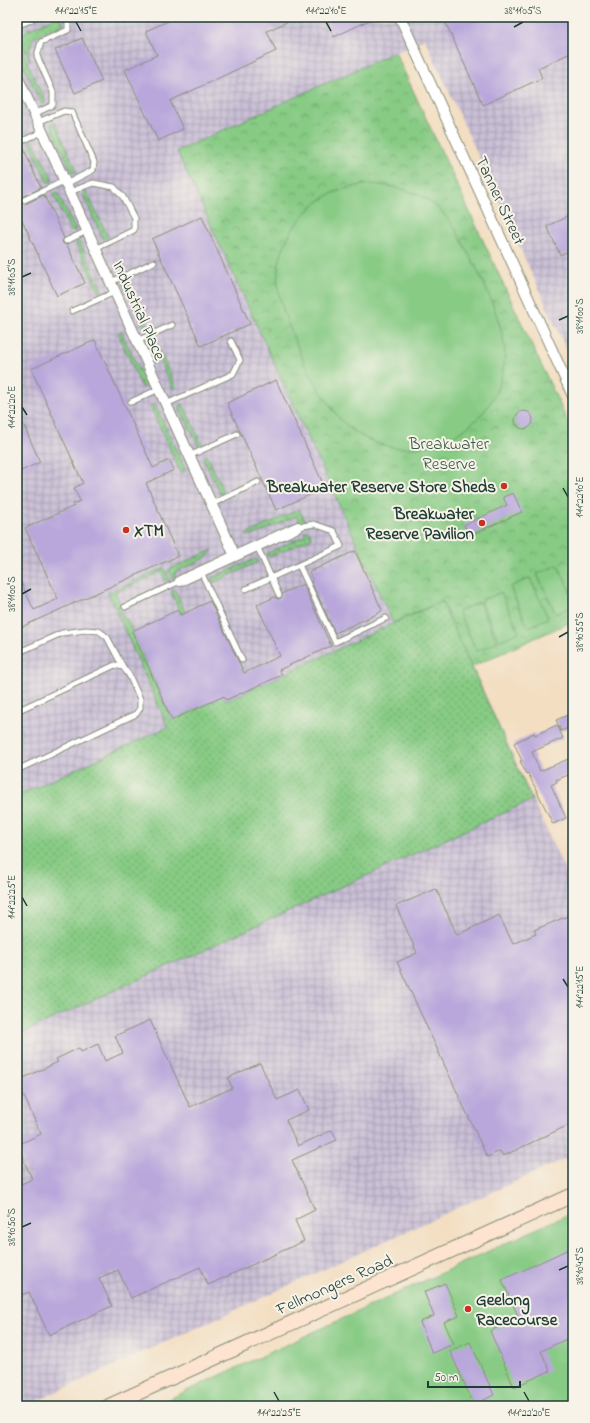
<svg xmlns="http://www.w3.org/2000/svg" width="590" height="1423" viewBox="0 0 590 1423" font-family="'Indie Flower',sans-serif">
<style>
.industrial{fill:url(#industrial-grid)}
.grass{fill:url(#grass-dots);stroke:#53845c}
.park{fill:url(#park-crowns);stroke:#53845c}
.garden{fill:#87cb84;stroke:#53845c}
.building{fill:#b9a7db}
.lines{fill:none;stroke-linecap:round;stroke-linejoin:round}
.service-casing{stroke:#898e7a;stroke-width:7}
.minor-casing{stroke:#898e7a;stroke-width:12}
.tertiary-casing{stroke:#898e7a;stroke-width:14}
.secondary-casing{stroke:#898e7a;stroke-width:16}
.service{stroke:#fff;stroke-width:5}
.minor{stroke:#fff;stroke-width:10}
.tertiary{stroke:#fff;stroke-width:12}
.secondary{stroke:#fde4d1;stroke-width:14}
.ticks{fill:none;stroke:#1f3d34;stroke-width:1.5}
.poi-dot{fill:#c8321e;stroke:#f7f3e8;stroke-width:1.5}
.labels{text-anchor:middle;stroke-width:4;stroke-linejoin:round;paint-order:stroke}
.street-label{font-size:17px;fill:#1f3d34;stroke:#f7f3e8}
.park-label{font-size:17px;fill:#345944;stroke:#f7f3e8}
.poi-label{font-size:17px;font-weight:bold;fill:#1f3d34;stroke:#f7f3e8;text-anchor:end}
.neatline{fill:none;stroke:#1f3d34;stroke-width:1.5}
.ticks-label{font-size:10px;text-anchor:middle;fill:#1f3d34}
</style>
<defs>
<pattern id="industrial-grid" width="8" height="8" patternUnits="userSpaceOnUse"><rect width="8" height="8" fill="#cabfd6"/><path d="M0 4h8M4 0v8" fill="none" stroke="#a39cae"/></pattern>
<pattern id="grass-dots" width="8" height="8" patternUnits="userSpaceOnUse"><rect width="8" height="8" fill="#87cb84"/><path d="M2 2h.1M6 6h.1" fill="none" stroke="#6ea66d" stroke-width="1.8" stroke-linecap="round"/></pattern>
<pattern id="park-crowns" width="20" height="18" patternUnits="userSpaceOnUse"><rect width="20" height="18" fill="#87cb84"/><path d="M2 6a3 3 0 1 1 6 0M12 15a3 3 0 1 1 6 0" fill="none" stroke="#6ea66d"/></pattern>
</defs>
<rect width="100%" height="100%" fill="#f7f3e8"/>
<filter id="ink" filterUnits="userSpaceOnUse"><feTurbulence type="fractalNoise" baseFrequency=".025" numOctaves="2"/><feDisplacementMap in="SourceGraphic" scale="8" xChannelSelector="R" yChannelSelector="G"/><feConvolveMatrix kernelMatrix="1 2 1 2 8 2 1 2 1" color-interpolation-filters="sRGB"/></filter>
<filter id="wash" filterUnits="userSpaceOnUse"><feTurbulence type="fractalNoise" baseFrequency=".012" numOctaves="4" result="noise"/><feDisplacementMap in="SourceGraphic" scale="16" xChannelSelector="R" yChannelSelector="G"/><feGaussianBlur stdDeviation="0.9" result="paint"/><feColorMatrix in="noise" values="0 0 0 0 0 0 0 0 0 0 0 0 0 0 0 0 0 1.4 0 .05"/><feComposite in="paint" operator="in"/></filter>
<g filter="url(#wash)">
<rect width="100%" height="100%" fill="#f3dec1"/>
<path class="industrial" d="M17,17H573V364L425,39L177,151L334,491L442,601L573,888V1155L26,1406H17Z"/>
<path class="grass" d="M57,17H60L64,24L34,37L29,51L30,61L19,37L29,29Z
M17,40L46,103L42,105L17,51Z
M55,122L77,172L73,173L72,172L51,125Z
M33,141L52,178V181L48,183L30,142Z
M86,191L108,237L103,239L83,195V193Z
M57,192L75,229V231L71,232L53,194Z
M79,241L102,290V291L99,292L76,243Z
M127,281L149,329L146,330L123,284Z
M121,331L146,384L145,386L142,388L118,333Z
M154,339L176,387L173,389L150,342Z
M183,404L202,444L199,446L179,407Z
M155,405L185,469V471L181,473L150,406Z
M207,455L224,493L221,495L203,458Z
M299,509L306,523H300L296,516L257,534L246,536L247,534Z
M304,531H309L312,538L269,557L267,554L268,553L306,535Z
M212,550H213C206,561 187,566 175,572L176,576L173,578L168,570Z
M255,559H257L258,562L213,583L211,579L212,578Z
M164,568L170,580L166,581L161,572L115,593L121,605L118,606L124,619H127L132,631L172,720L219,698L171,592L175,590L226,701L442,601L532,800L17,1035V796L168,727L108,593Z"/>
<path class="park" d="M395,52L573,433V621L471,667L442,601L393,623L177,151Z"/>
<path class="garden" d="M370,184C395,186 421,191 440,210C454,224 464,245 473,262C486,287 499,315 504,344C508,370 495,403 476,420C437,455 384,459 344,423C339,419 336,413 332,408C319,390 307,370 298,348C291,331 280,305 278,287C274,249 299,209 333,193C345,188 357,186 370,184Z
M558,565L573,598V606L556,614L537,574Z
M530,578L548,618L528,627L510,587Z
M501,592L519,632L499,641L481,601Z
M479,602L497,642L477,651L458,612Z
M573,1212V1406H154Z"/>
<g id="blocks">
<path class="building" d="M177,17H298L267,31L276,51L170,101L183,129L158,141L125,70L157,55L146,31Z
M325,17H376L334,37Z
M443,17H573V52L538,68L542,78L483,105Z
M82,38L102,81L75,93L55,50Z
M17,145H22L41,188L22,197L20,199L21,202L25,204L44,195L64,238L62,242L64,244L67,245L85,283L57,296L17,209Z
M573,214V249L560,255L547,226Z
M202,216L250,324L201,346L152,239Z
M95,340L153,468L169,460L174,470L146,483L178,556L17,629V574L34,610L58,599L25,528L74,506L73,504L80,501L74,488L83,483L31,369Z
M276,380L325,488L276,510L227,403Z
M17,410L40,462L17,473Z
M515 420a9 9 0 1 1 18 0a9 9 0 1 1-18 0Z
M513,493L522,512L469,536L464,525L507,505L503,497Z
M355,551L382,610L379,613L335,633L311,581L313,580L309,572Z
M303,584L331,646L279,670L282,675L226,700L224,696L172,720L132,631L178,610L181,615L210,601L244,673L280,656L257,605L275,597L278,599L281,598L283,593Z
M573,713V726L561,731L556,720Z
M557,725L563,738L532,752L540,771L573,757V773L556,780L557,782L551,785L566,818L553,824L528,773L526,774L520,761H522L514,743L534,733L535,735Z
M436,889L457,935L499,915L513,944L536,934L534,930L568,916L573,927V1123L503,1156L500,1151L487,1157L397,962L417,953L396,906Z
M150,1020L190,1107L232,1088L228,1078L260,1063L277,1100L300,1090L309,1110L286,1120L298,1146L332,1130L337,1140L292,1160L315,1210L295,1220L304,1241L208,1285L200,1267L131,1298L118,1270L99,1278L112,1306L49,1335L29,1292L17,1297V1186L32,1179L17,1145L41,1134L17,1081L58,1062L56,1059L79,1048L81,1052L98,1044L105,1061L123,1053L115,1036Z
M573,1247V1336L541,1351L550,1371L514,1387L490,1331L519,1318L502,1280Z
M445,1283L459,1316L444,1322L454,1344L432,1353L420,1322L434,1316L424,1292Z
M470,1342L494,1395L474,1405L450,1351Z"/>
</g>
</g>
<g filter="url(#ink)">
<use href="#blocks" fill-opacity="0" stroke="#898e7a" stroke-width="1"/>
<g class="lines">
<g class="service-casing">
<path id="service" d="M34,114L53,105V92L37,56L41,42L68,30V23L65,17
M38,122L64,111L72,112L94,162L93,170L66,184
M20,142L42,132
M70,192L93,183L114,187L123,197L134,218V230L95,249
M24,200L64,181
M66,241L87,231
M111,282L154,262
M72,311L115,292
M137,341L172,325
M131,402L159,389
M166,404L233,374L240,360L231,341
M189,456L237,434
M212,504L258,482
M257,546L279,595
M299,565L335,642L386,618
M201,572L242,660
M246,589L341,546L334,531L314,524L298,527
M125,607L180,581
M17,653L62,633L86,630L99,631L107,637L123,667
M17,711L115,665L123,667L129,675L140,699V708L136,714L17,770"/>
</g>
<g class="minor-casing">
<path id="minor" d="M400,17L573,396
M17,76L235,556L298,527
M180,581L235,556"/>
</g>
<g class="tertiary-casing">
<path id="tertiary" d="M17,22L29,17"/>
</g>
<g class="secondary-casing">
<path id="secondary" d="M109,1406L573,1195"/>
</g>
<use href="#service" class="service"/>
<use href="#minor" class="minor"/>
<use href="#tertiary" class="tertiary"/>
<use href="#secondary" class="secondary"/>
</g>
</g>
<path class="ticks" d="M76,22L81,31M326,22L331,31M514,27L523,22M22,277L31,273M559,320L568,316M22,407L27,415M563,488L568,497M22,594L31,589M559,637L568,632M22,897L27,906M563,979L568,987M22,1227L31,1223M559,1270L568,1266M274,1392L279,1401M524,1392L529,1401"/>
<g class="poi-dot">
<circle cx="504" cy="486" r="4"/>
<circle cx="482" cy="523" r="4"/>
<circle cx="126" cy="530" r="4"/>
<circle cx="468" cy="1309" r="4"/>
</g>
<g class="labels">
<g class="street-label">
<text transform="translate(501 200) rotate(65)" y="6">Tanner Street</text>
<text transform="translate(140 310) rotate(66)" y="6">Industrial Place</text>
<text transform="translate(334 1284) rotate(-24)" y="6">Fellmongers Road</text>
</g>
<g class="park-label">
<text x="449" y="449">Breakwater<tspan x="449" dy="20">Reserve</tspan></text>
</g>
<g class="poi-label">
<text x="496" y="492">Breakwater Reserve Store Sheds</text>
<text x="474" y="519">Breakwater<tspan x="474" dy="20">Reserve Pavilion</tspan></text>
<text x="134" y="536" text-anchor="start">XTM</text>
<text x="476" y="1305" text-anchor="start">Geelong<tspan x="476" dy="20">Racecourse</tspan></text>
</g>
</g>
<rect width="590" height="1423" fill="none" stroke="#f7f3e8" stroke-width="44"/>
<path d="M428 1381v6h92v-6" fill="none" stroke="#1f3d34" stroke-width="2"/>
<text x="434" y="1381" font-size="12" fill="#1f3d34" stroke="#f7f3e8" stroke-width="3" paint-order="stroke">50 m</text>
<rect x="22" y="22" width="546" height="1379" class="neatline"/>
<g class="ticks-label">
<text x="76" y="14">144°22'15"E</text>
<text x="326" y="14">144°22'10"E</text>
<text x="523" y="14">38°11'05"S</text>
<text transform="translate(11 277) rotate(-90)" y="4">38°11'05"S</text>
<text transform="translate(579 316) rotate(-90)" y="4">38°11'00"S</text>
<text transform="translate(11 407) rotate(-90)" y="4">144°22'20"E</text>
<text transform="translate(579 497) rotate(-90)" y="4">144°22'10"E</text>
<text transform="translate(11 594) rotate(-90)" y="4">38°11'00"S</text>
<text transform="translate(579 632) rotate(-90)" y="4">38°10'55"S</text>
<text transform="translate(11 897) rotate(-90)" y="4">144°22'25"E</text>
<text transform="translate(579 987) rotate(-90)" y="4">144°22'15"E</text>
<text transform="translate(11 1227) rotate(-90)" y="4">38°10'50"S</text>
<text transform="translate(579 1266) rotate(-90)" y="4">38°10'45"S</text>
<text x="279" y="1416">144°22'25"E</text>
<text x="529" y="1416">144°22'20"E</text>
</g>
</svg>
